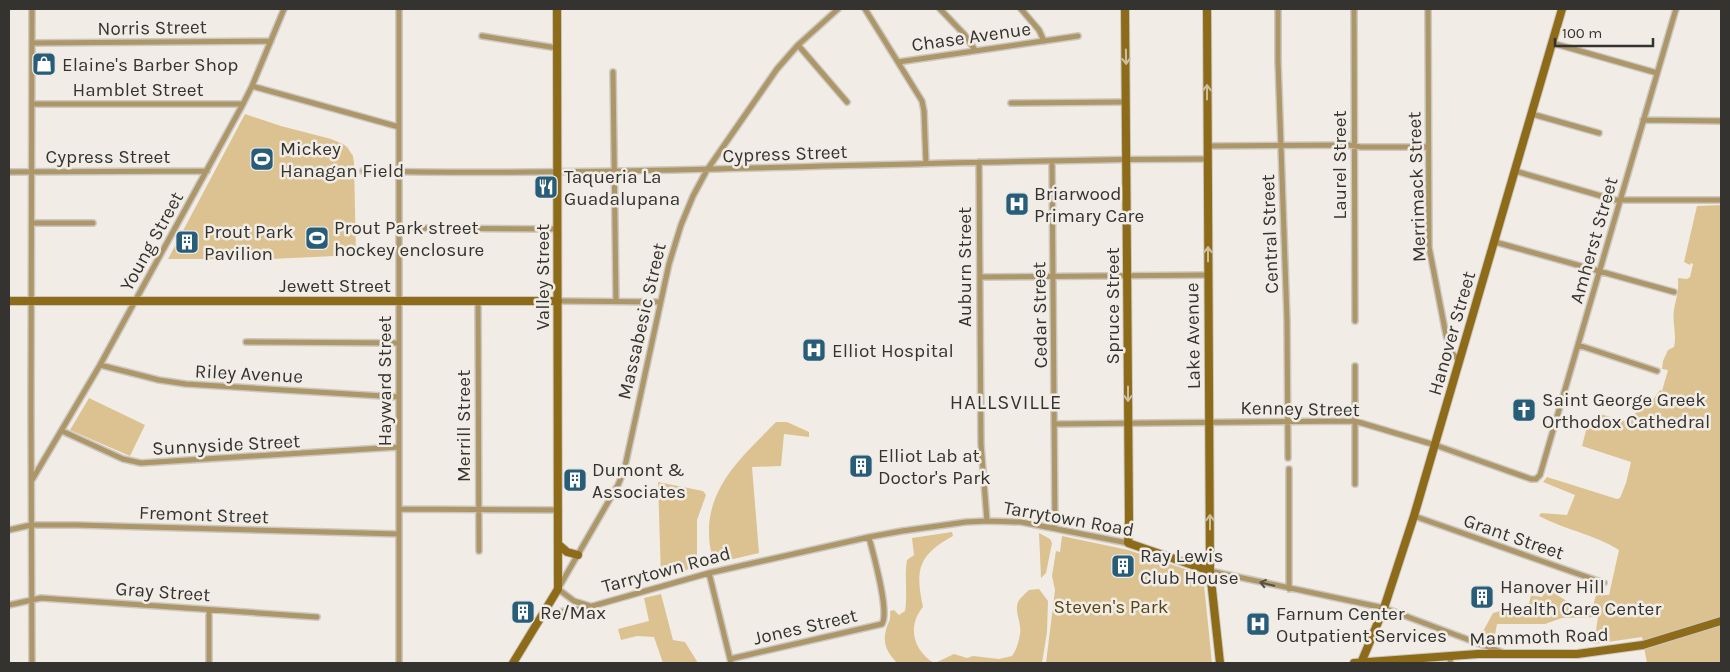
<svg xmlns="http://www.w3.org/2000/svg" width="1730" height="672" viewBox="0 0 1730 672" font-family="Karla,sans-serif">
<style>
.green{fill:#dcc290}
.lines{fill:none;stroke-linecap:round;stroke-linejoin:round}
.street-casing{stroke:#cbc8c2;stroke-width:8}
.secondary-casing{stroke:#cbc8c2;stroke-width:10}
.street{stroke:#ad9668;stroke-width:5}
.secondary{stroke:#8d6b19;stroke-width:8}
.oneway{stroke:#cec09e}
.oneway2{stroke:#585141}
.labels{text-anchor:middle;stroke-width:5;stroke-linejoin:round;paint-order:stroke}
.street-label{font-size:19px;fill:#343330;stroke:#f1ede6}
.poi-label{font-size:19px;fill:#343330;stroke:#f1ede6;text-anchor:start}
.park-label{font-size:19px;fill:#5a4410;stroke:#f1ede6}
.neighbourhood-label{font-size:20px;letter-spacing:1px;fill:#343330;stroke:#f1ede6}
</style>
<rect width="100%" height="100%" fill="#f1ede6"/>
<path class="green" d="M245,114L281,126L331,139L343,144L347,147L353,156L354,163L356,255L271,259H168Z
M1721,205V663H1647L1642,637L1594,644L1598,617L1562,618L1545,624H1497L1494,640L1480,637L1493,613L1504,610L1521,613L1528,608L1531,595L1542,597L1547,589C1557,596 1569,600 1577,610L1592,609L1596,595H1609L1619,550C1594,534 1565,530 1539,516L1541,513L1567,515L1575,495L1543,482L1547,477L1617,499L1620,498L1626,483L1631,462L1582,446L1588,423L1600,414L1628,422L1634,414L1649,405L1660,390L1662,391L1668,370L1662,369L1663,361L1668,350L1674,347C1677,335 1672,323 1674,310C1676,298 1679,292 1678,278L1687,279L1690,277L1693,264L1691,263L1690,265L1684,262L1697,206Z
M89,398L145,425L130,456L70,430Z
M776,422H787L809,432V437L784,434L781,466L752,467L759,553L716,563C709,551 709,539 709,526C712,481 747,452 776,422Z
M658,482L703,491L706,495L697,520V562C688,573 674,574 661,577Z
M952,532L953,536C918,555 915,570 923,607C907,626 913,650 934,663H897C888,653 882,645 886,630C888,621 891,622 890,611L894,610L899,615L905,611C908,592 904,578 907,560L914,555L912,538Z
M1039,533L1050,539L1052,543L1046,573L1041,578Z
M1062,536L1128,550L1203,575L1212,663H1046L1055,590L1052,576L1056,551L1060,552Z
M1039,589L1048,601L1047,632L1042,663H935L954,654L967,658L973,656L999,659L1012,656C1016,651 1019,641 1020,634C1022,623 1014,612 1018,602C1020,598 1026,593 1029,590Z
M661,594L673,640L685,642L698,663H663L654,637L637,636L621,640L618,629L649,621L644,598Z"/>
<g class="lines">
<g class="street-casing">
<path id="street" d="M32,9L31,411L32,663
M865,9L922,101L924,111L926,163
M940,9L964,34L975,50
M1021,9L1039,30L1044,41
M1278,9V61L1287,320L1288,458
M1354,9L1355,321
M1428,9L1429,247L1446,335L1452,353L1459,360
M482,36L557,48
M32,43L271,41
M1552,43L1657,73
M798,45L847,102
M898,62L1078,36
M613,72L616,301
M252,86L399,127
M1011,103L1126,102
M32,104H243
M1532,114L1599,133
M1643,120L1721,121
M1208,146L1349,145L1361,147H1428
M1052,161L1055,528
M979,162L981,444L987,521
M363,171C645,177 926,159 1208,159
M1515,171L1615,200H1721
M9,172L207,171
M32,223H93
M399,228L558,229
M1495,242L1674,292
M980,277L1208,275
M478,301L479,551
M558,301L660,302
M246,342L399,343
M1578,345L1657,371
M100,365L159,380L186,384L399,397
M1054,424L1355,421L1435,445L1531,479H1536L1540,475L1676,9
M62,431L123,459L141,463L399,447
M1289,469V589
M32,480L100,365L243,104L252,86L284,9
M1355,484V366
M399,509L559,510
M1414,516L1604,583
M9,530L31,525H77L399,534
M1210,571L1384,608L1504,653
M709,573L731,663
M9,605L41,598L317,617
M590,606L574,601L558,589L618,485L624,471L669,264L681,225L693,196L707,170L777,69L798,45L838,9
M209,610V663
M543,614L582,609L709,573L869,537L902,531L966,522L987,521L1021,522L1128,543
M730,659L882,624C890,611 873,554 869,537
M399,663V9
M1450,663L1451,656"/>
</g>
<g class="secondary-casing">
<path id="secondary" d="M1125,9L1129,520L1128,543L1210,571
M1207,9L1210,571L1220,663
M9,301H558
M559,545L567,552L578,555
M513,663L558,589L557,9
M1354,663L1478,654H1577L1643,645L1721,621
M1361,663L1384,608L1414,516L1562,9"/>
</g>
<use href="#street" class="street"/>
<use href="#secondary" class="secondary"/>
</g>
<defs><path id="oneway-shaft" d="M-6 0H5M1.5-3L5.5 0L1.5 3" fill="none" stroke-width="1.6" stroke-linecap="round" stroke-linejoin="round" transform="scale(1.25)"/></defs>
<g class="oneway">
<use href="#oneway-shaft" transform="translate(1126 57) rotate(89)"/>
<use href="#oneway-shaft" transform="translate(1207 92) rotate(-90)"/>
<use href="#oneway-shaft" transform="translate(1208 254) rotate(-90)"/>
<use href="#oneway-shaft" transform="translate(1128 394) rotate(90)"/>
<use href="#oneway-shaft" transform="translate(1210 522) rotate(-90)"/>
</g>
<use class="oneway2" href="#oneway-shaft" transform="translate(1267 584) rotate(-167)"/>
<defs>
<g id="shop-square" transform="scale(1.25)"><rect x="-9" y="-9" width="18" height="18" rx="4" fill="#285d79" stroke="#f1ede6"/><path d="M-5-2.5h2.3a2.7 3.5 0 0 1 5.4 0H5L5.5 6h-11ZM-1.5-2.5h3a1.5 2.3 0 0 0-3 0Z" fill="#fff"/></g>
<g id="stadium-square" transform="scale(1.25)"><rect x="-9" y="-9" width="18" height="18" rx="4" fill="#285d79" stroke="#f1ede6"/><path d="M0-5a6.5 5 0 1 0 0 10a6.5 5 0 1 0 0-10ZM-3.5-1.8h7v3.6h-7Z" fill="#fff"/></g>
<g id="restaurant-square" transform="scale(1.25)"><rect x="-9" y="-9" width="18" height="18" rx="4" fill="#285d79" stroke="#f1ede6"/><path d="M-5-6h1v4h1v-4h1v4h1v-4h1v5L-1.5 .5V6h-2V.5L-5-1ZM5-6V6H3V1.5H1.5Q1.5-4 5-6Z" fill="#fff"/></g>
<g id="hospital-square" transform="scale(1.25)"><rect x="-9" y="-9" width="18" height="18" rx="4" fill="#285d79" stroke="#f1ede6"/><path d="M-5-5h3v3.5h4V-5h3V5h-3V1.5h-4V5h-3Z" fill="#fff"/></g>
<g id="building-square" transform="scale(1.25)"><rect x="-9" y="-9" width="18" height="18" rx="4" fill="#285d79" stroke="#f1ede6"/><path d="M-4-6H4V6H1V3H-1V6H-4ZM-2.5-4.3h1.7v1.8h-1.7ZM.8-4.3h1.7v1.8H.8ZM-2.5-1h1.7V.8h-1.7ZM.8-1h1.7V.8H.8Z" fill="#fff"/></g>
<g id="church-square" transform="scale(1.25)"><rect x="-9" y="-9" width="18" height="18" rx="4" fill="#285d79" stroke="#f1ede6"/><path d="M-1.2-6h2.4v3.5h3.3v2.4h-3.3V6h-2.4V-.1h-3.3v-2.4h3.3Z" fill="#fff"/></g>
</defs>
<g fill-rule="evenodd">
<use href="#shop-square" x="44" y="64"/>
<use href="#stadium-square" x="262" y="159"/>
<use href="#restaurant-square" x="546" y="187"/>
<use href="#hospital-square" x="1017" y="204"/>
<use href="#stadium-square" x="317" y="238"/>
<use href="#building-square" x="187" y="242"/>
<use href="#hospital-square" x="814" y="350"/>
<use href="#church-square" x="1524" y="410"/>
<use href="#building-square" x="861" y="466"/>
<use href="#building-square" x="575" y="480"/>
<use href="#building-square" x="1123" y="566"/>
<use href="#building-square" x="1482" y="597"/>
<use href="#building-square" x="523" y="612"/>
<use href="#hospital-square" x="1258" y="624"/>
</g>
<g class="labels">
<g class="street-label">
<text transform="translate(152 27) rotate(-1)" y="7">Norris Street</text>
<text transform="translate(971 36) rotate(-8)" y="7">Chase Avenue</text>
<text x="138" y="96">Hamblet Street</text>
<text transform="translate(785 153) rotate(-2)" y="7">Cypress Street</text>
<text x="108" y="163">Cypress Street</text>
<text transform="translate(1339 165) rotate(-90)" y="7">Laurel Street</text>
<text transform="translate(1416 187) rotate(-92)" y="7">Merrimack Street</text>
<text transform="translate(1269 234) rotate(-92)" y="7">Central Street</text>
<text transform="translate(1593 240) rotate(-74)" y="7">Amherst Street</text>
<text transform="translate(151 241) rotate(-61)" y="7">Young Street</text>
<text transform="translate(964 267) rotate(-90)" y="7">Auburn Street</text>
<text transform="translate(542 277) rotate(-90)" y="7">Valley Street</text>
<text x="335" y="292">Jewett Street</text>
<text transform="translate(1112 306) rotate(-90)" y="7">Spruce Street</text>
<text transform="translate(1039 315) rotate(-91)" y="7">Cedar Street</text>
<text transform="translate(641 321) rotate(-77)" y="7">Massabesic Street</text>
<text transform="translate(1451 333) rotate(-74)" y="7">Hanover Street</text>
<text transform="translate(1192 336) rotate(-91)" y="7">Lake Avenue</text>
<text transform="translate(249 373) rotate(3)" y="7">Riley Avenue</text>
<text transform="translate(384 381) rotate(-90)" y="7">Hayward Street</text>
<text transform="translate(1300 408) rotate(1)" y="7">Kenney Street</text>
<text transform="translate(463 426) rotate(-90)" y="7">Merrill Street</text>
<text transform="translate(226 444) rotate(-3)" y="7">Sunnyside Street</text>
<text transform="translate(204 514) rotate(2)" y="7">Fremont Street</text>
<text transform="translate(1069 518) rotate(10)" y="7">Tarrytown Road</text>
<text transform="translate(1514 536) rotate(19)" y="7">Grant Street</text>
<text transform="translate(666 569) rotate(-15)" y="7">Tarrytown Road</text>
<text transform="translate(163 591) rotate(4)" y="7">Gray Street</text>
<text transform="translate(805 626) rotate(-13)" y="7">Jones Street</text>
<text transform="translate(1539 636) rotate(-2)" y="7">Mammoth Road</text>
</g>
<g class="poi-label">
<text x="62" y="71">Elaine's Barber Shop</text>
<text x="280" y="155">Mickey<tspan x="280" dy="22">Hanagan Field</tspan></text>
<text x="564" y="183">Taqueria La<tspan x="564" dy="22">Guadalupana</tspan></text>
<text x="1034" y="200">Briarwood<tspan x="1034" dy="22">Primary Care</tspan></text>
<text x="334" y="234">Prout Park street<tspan x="334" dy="22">hockey enclosure</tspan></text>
<text x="204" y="238">Prout Park<tspan x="204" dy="22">Pavilion</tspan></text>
<text x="832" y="357">Elliot Hospital</text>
<text x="1542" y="406">Saint George Greek<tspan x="1542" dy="22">Orthodox Cathedral</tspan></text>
<text x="878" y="462">Elliot Lab at<tspan x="878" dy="22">Doctor's Park</tspan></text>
<text x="592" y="476">Dumont &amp;<tspan x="592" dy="22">Associates</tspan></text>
<text x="1140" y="562">Ray Lewis<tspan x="1140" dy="22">Club House</tspan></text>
<text x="1500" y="593">Hanover Hill<tspan x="1500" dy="22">Health Care Center</tspan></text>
<text x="540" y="619">Re/Max</text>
<text x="1276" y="620">Farnum Center<tspan x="1276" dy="22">Outpatient Services</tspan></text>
</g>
<g class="park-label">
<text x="1111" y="613">Steven's Park</text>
</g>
<g class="neighbourhood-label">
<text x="1006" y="409">HALLSVILLE</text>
</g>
</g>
<rect width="1730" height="672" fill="none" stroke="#343330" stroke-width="20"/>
<path d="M1555 38v8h98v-8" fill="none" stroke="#343330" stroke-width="2.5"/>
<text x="1562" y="38" font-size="15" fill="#343330" stroke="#f1ede6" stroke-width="4" paint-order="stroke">100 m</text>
</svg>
